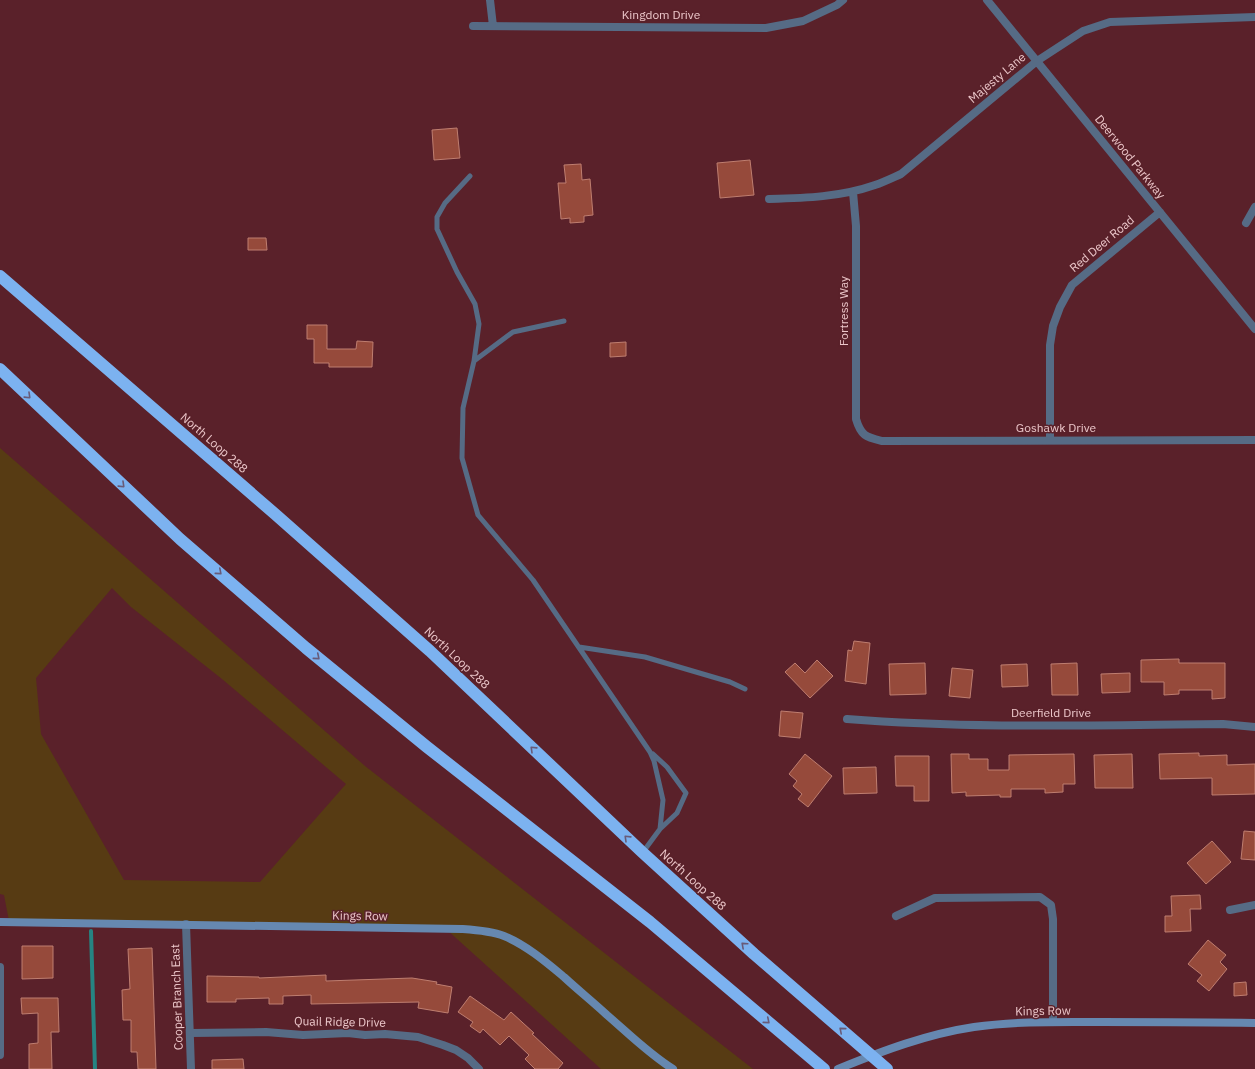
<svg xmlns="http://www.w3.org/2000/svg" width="1255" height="1069" viewBox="0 0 1255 1069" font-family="'IBM Plex Sans',sans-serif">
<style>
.green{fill:#573b13;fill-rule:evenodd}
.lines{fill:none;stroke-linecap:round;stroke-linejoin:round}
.stream{stroke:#268482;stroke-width:4}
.building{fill:#964a3b;stroke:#bf7e70}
.lane{stroke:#566b85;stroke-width:5}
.street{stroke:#566b85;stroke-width:8}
.secondary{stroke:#6688b0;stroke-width:8}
.highway{stroke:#7cb2f0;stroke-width:12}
.oneway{stroke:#685b79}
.labels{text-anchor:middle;stroke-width:3;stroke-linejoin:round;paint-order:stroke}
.street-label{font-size:12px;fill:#ecc7ca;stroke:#5a212a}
</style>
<rect width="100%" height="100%" fill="#5a212a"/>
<path class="green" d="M0,448L365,766L753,1069H601L446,929L9,921L4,895L0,894ZM112,588L131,607L222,679L346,784L260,882L124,880L41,734L36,678Z"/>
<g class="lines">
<path class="stream" d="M91,931L95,1069"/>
</g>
<path class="building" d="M457,128L460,158L434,160L432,130Z
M750,160L754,195L720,198L717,163Z
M581,164L582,180L590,179L593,215L584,216V222L570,223V218L561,219L558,183H566L564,165Z
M248,238H266L267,250H248Z
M307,325H327V349H356L357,341L373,342L372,367H329V363H314V339H307Z
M626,342V356L610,357V343Z
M854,641L870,643L866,684L845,681L848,650L852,651Z
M1179,659V663H1225V698L1212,699V690H1179V694L1164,695V682H1141V660Z
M817,660L833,676L810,698L785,672L795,663L805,673Z
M925,663L926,694L890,695L889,664Z
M1077,663L1078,695H1052L1051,664Z
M1027,664L1028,686L1002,687L1001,665Z
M952,668L973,670L970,698L949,696Z
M1130,673V692L1102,693L1101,674Z
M781,711L803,713L800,738L779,736Z
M1199,753V756L1227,755V765L1255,764V794L1212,795V778L1160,779L1159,754Z
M805,754L832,776L808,807L798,799L802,794L793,786L797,781L789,774Z
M951,754H969V759H988V770H1009V755L1074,754L1075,784H1063V792L1045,793V789H1011V797H1000V795L966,796V792L952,793Z
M1132,754L1133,788H1095L1094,755Z
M895,756H929V801H914V786H896Z
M876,767L877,793L844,794L843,768Z
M1244,831L1255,832V860L1241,859Z
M1212,841L1231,862L1206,884L1187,863Z
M1200,895L1201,909H1190L1191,931L1165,932V916H1172L1171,896Z
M1208,940L1226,955L1220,962L1227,969L1209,991L1197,981L1202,975L1188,964Z
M22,946H53V978L22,979Z
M152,948L156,1069H138L137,1052H131V1020H123L122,990L130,989L128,949Z
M326,975V981L412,978L437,982L436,984L452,987L448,1013L418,1008L419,1002L311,1004V995L283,996V1004H269V998L236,999V1002H207V976L259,977V978Z
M1246,982L1247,995L1234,996V983Z
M470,996L504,1020L511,1012L534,1033L532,1034L563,1063L558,1069H535L525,1059L529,1055L509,1036L500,1045L483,1029L480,1033L470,1026L473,1022L458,1012Z
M21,998H58L59,1032H51L52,1069H29V1044L38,1043V1013L22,1014Z
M243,1059L244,1069H212V1060Z"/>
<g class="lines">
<path class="lane" d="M470,176L445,203L437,217V229L457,272L475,304L479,324L474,361
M564,321L513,332L474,361L463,408L462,458L478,515L533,580L650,752L654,761L663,800L660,829L643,852
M579,647L645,657L730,682L745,689
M653,754L667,767L686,793L677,813L660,829"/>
<path class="street" d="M490,0L493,26
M987,0L1255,329
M473,26L766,28L803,21L837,5L843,0
M853,192L856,226V419C861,436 866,437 882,441L1255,440
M769,199C805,198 841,197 875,185C884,182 892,178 901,174L1037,61L1083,31L1110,22L1255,17
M1246,223L1255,207
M1050,440V345L1053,326L1060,307L1072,285L1160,212
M847,719C972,729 1098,725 1223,724L1255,727
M1230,910L1255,905
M896,916L935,898L1040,897L1051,905L1053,919V1022
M186,924L191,1069
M0,967V1055
M191,1033L266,1032L303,1035L348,1033L365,1035L385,1034L418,1037L443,1045L456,1050L468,1058L479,1069"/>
<path class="secondary" d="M0,922L462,929C476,930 491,931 504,936C526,945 546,962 564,977C578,990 593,1002 607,1015C629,1034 649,1054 673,1069
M838,1069C882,1051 927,1034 974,1027C1016,1021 1058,1022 1101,1022C1152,1022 1204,1022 1255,1023"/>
<path class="highway" d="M0,276L275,514L430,651L642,852L754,954L887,1069
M0,369L180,539L306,648L427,747L650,922L824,1069"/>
</g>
<defs><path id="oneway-chevron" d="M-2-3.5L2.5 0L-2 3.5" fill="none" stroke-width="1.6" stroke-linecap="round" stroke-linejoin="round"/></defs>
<g class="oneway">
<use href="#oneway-chevron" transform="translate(28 396) rotate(44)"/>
<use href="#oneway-chevron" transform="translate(122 485) rotate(44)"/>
<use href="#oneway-chevron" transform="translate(219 572) rotate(41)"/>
<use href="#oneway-chevron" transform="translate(317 657) rotate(40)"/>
<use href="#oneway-chevron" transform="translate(533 749) rotate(-136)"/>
<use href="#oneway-chevron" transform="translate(627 838) rotate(-136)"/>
<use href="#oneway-chevron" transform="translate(744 945) rotate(-138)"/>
<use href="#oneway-chevron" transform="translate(767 1021) rotate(40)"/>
<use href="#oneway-chevron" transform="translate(842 1030) rotate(-139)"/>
</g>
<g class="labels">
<g class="street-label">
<text x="661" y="19">Kingdom Drive</text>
<text transform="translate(997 78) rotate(-40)" y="4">Majesty Lane</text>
<text transform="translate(1130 157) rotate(51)" y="4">Deerwood Parkway</text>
<text transform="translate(1102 244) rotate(-40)" y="4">Red Deer Road</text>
<text transform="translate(844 311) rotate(-90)" y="4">Fortress Way</text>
<text x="1056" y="432">Goshawk Drive</text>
<text transform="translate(214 443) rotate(41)" y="4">North Loop 288</text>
<text transform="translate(457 658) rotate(43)" y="4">North Loop 288</text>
<text x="1051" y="717">Deerfield Drive</text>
<text transform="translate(693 880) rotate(42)" y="4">North Loop 288</text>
<text transform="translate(360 916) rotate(1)" y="4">Kings Row</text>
<text transform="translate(177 997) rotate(-92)" y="4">Cooper Branch East</text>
<text transform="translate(1043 1011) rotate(-1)" y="4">Kings Row</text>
<text transform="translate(340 1022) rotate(1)" y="4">Quail Ridge Drive</text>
</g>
</g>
</svg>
